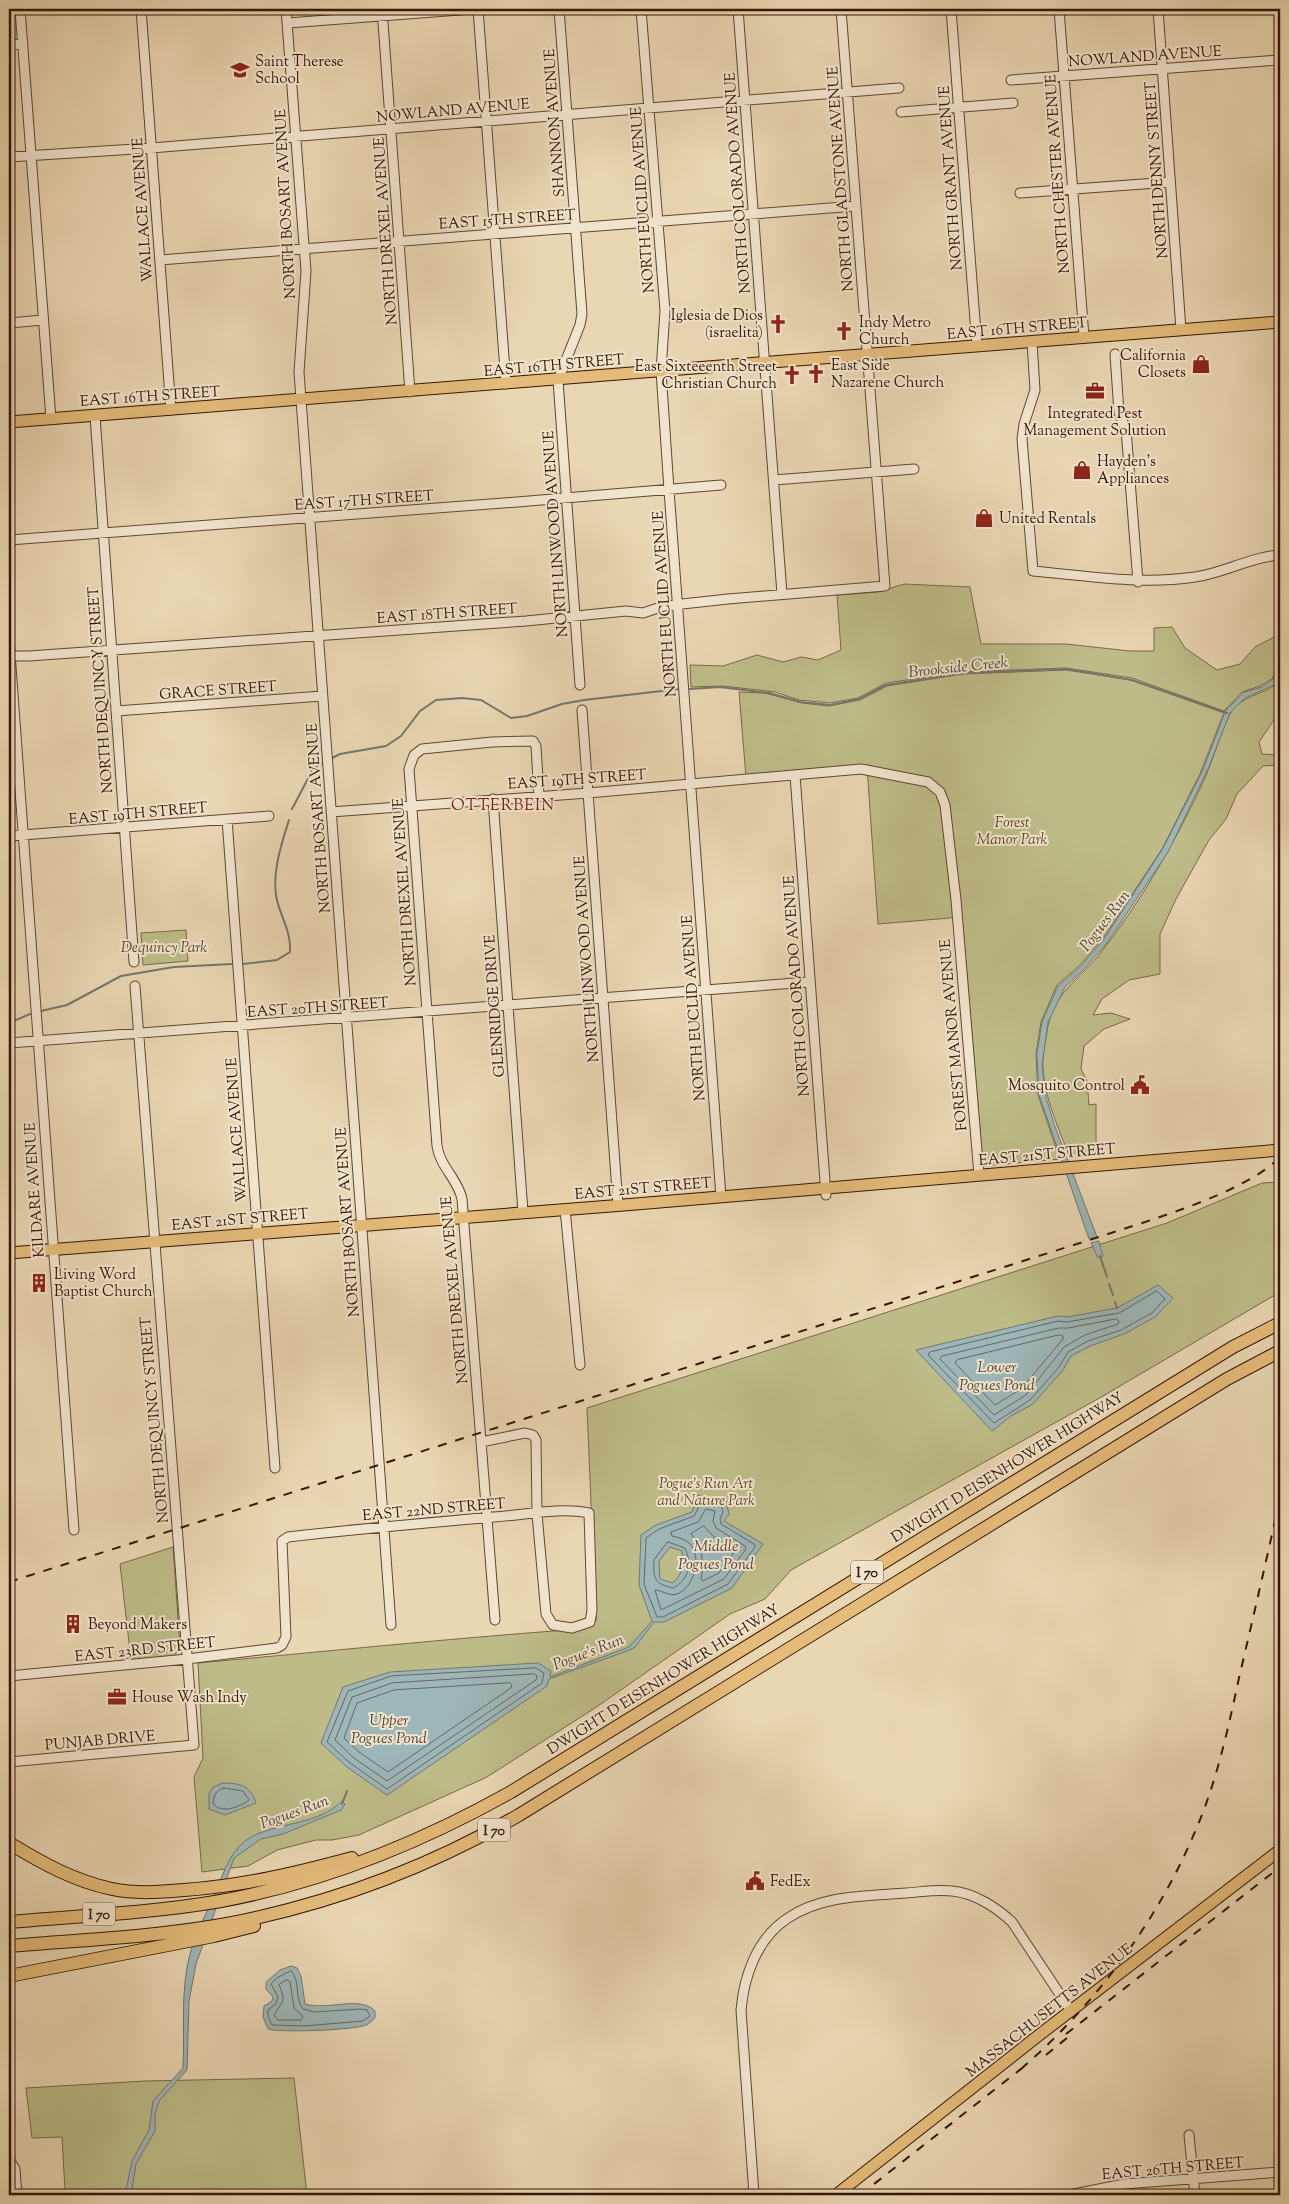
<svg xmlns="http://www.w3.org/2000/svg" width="1289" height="2204" viewBox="0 0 1289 2204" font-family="'Sorts Mill Goudy',serif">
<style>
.green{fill:#bdbc88;stroke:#796946}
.water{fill:#9db6b8;stroke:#737670;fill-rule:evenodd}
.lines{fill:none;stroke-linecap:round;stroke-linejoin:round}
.shore{stroke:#69665e;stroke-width:1}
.stream{stroke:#737670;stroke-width:2}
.minor-casing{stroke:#624630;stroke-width:11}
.major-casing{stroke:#351605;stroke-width:13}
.highway-casing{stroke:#351605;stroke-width:14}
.minor{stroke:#f1e4cd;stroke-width:9}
.major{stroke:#e4bb79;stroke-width:11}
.highway{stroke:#e4bb79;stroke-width:12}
.rail{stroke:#351605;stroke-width:2;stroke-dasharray:9 9;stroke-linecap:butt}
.labels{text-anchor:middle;stroke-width:4;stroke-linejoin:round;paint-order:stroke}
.shield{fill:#f1e4cd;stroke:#6d5441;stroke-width:1}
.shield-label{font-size:14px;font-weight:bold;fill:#351605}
.street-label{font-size:15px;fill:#351605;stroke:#f1e4cd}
.poi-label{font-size:15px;fill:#351605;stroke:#f1e4cd;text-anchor:start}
.park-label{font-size:15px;font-style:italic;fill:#5e482c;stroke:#f1e4cd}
.water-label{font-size:16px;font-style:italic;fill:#54463b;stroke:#f1e4cd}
.neighbourhood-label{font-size:16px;letter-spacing:1px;fill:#7a1f14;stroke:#f1e4cd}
</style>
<rect width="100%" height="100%" fill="#e9d6b2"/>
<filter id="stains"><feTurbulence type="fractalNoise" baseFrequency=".004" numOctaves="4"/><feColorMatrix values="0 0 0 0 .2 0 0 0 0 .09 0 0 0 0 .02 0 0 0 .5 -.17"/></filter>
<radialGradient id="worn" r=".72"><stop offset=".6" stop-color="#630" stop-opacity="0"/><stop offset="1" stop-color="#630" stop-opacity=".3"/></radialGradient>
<path class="green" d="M904,584L970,587L981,644H1066L1130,651H1154V628L1172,627L1185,648L1217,670L1240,664L1255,647L1280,634V662L1272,679L1260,686L1242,692L1224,711L1132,678L1066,668L963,672L886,683L858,698L830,703L799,700L775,692L723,686L691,687L690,665L723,666L757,655L783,662L801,657L818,660L841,650L837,595L878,592Z
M1066,670L1131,680L1224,713L1200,774L1162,849L1104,937L1080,965L1057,985L1041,1022L1036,1054L1038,1095L1060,1159L983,1166L962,917L878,924L867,767L746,777L739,692L765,693L802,703L829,706L860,700L887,686L963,674Z
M1280,678V711L1259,742L1262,754L1280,755V765L1263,766L1237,794L1226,819L1209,840L1176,899L1160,934V974L1129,980L1102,999L1093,1015L1111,1013L1130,1019L1104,1029L1084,1046L1081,1069L1087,1081L1089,1105L1096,1104V1155L1070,1158C1059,1129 1044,1098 1043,1067C1042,1054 1046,1039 1048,1026C1055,992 1078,980 1098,956C1141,902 1176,841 1205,778C1214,757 1220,734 1230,714C1241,693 1274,694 1280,678Z
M186,930L188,961L143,965L141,933Z
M1280,1182V1292L1103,1396L791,1570L765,1599L730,1614L595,1708L487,1777L359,1835L332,1840H316L277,1850L248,1866L202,1872L194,1777L203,1758L198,1663C321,1652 444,1639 567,1630L593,1624L596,1621L587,1408L1167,1223L1262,1183Z
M173,1547L180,1647L173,1658L131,1660L120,1564Z
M294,2078L307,2195H29V2191L65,2190L62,2137L32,2138L26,2088L145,2081Z"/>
<path class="water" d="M1280,664V676L1276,684L1245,698L1230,713L1208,769L1168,852L1107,943L1083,970L1065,987L1048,1022L1042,1065L1046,1097L1054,1124L1097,1237L1089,1239L1039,1095L1037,1053L1042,1022L1058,986L1081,966L1104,939L1162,850L1202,772L1226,710L1244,692L1262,687L1272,680Z
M1099,1241L1103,1256L1098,1258L1091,1243Z
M1158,1285L1173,1298L1155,1317L1124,1334L1090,1346L1071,1356L1063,1370L1033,1404L1011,1416L992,1431L916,1350L1058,1316L1067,1317L1117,1308Z
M698,1495L726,1501L729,1514L724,1521L763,1544L732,1588L664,1622H654L635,1647L630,1650L549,1679L547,1686L387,1795L347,1767L321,1743L343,1687L390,1672L538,1663L551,1671L550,1677L629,1647L652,1621L639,1585L641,1535L656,1525L692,1512ZM670,1547L682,1551C685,1566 683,1572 673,1583L660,1579L659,1561Z
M223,1783C240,1783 251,1786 256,1803L225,1815L209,1809V1794L213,1787Z
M342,1801L345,1804L341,1810L283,1834L261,1839L234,1858L196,1964L189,2001L187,2070L159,2101L155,2114V2131L136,2164L131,2195H125L132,2161L149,2130L153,2101L183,2068C185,2030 180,1991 190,1954C196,1932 208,1911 216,1890C225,1870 231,1849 251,1837C279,1822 319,1825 342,1801Z
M291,1966L297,1968L301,1976L305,2004C327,2011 360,1995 375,2011V2018C373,2020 369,2024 366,2025C355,2030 279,2033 268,2029L263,2017L264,2006L272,2001L273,1997L266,1989V1982L280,1970Z"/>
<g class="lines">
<path class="shore" d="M1157,1291L1165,1299L1152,1313L1121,1330L1088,1341L1068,1352L1059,1367L1030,1400L994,1423L928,1355L930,1352L1058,1321L1067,1322L1119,1313Z
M1117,1319L1119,1321L1118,1324L1085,1335L1064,1347L1026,1395L994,1415L940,1359L942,1356L1059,1328H1068Z
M1059,1335L1063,1336V1339L1021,1389L995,1405L955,1363L957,1360Z
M702,1501L721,1505L723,1512L720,1519L721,1524L754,1544L755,1547L728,1584L663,1617H657L644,1584L646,1538L659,1529L694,1516Z
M706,1509L715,1511L713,1521L716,1528L745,1546L746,1549L724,1579L661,1610L655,1590C662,1590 669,1597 677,1594C694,1588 703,1556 689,1543C685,1539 677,1537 672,1536L671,1532L698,1522Z
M704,1526L713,1536L735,1551L719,1573L703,1581L701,1579C705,1562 702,1547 691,1534Z
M668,1542L685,1548C692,1563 689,1580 673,1588C654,1584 653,1578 654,1560Z
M536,1668L544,1673L542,1683L387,1789L350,1763L327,1742L348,1691L391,1676Z
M534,1674L537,1676L536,1680L387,1781L354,1758L335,1740L352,1697L392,1683Z
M510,1683L512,1685L511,1688L388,1772L359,1752L344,1738L357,1703L394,1690Z
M224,1788L243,1791L249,1800C240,1807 222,1814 213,1804C214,1795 215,1791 224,1788Z
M291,1971C301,1981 294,1998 303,2009L315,2012L360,2009L367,2010L370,2016L363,2021L304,2026L272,2025L268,2016V2010L276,2004L278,1997L271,1984L277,1978Z
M286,1980L290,1981L294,2008L303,2016L301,2020H278L274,2015C282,2001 287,2003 279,1985Z"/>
<path class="stream" d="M690,689L720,687L769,693L801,702L830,705L859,699L886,685L963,673L1067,669L1132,680L1227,713
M332,758L340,754L386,746L401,736L420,711L436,700L462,698L481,700L511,718L527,716L562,704L584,700L679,689
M292,809L313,769L321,764
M243,964L277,960L290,952C291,933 283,921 278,904C270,878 281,845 289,820
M41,1011L67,1005L121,976L174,967L232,964
M9,1023L30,1014
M1100,1256L1107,1277
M1109,1284L1113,1295
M1115,1302L1117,1308
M342,1804L347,1791"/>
<g class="minor-casing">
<path id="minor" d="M20,9L51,419
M141,9L171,410
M286,9L306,271L299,372L391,1625
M382,9L410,392
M478,9L506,384
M559,9L582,314L580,325L558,380L580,685
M641,9L665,311L661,371L669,490L721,1197
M738,9L782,594
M951,9L977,346
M1059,9L1084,337
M1158,9L1181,330
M288,23L473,9
M9,45L23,44
M1011,80L1280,60
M901,112L1013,103
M9,157L151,148L899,88
M1020,193L1170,182
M160,260L856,206
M9,323L43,320
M1032,342L1035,390L1024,424L1022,439L1033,571C1087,576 1141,585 1195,577C1224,573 1250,557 1280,555
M1115,354L1119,413L1126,429L1138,582
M95,416L134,962
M774,480L914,469
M9,540L517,502L721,485
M9,639L74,1530
M9,656H29L526,621L626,611L643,613L664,606L728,599L885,586L841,9
M582,710L618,1205
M116,711L322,696
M795,775L826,1195
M493,799L523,1212
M331,812L588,793L861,769L928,782L940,792L945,805L956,900L979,1175
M227,819L275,1468
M9,836L269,816
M9,1043L809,982
M565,1209L580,1365
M495,1620L462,1199C458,1179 440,1167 437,1146L409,769L414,755L422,749L492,742L533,741L536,746L539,796
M9,1676L187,1659L277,1648L282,1645L286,1637L282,1541L288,1537C356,1529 425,1523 494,1517C525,1515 559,1507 589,1513L592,1610L590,1622L572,1628L553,1625L546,1614L537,1514L536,1440L533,1435L525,1433L481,1442
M9,1762L194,1745L135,986
M1189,2135L1195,2195
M9,2159L15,2169L17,2195
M754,2195L741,2010C744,1976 757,1938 788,1918C822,1895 866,1896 906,1893C921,1892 937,1889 952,1891C974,1893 996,1907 1012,1922L1071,2011
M1069,2195L1124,2184L1280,2172"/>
</g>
<g class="major-casing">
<path id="major" d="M9,422L1280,322
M9,1253L624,1205L1280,1150
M836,2195L1043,2032L1280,1850"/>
</g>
<g class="highway-casing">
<path id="highway" d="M9,1843C42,1863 74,1881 112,1889C136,1894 160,1892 184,1890C242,1886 297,1873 352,1858
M9,1922C79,1916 151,1913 221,1901C324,1882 420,1843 511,1792L1233,1347L1280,1323
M9,1946C81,1940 155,1937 227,1924C330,1904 428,1868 519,1815L1227,1379L1280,1351
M9,1976L214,1936L254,1926"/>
</g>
<use href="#minor" class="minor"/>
<use href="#major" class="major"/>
<use href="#highway" class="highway"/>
<path class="rail" d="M9,1582L1102,1236C1150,1220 1245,1193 1280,1157
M1066,2034L1280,1867
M1046,2055L1073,2033
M1021,2069C1097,2003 1159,1919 1197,1827C1217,1780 1228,1729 1239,1678C1253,1618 1267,1558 1280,1498
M860,2195L1026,2065"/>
</g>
<defs>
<g id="school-bare" transform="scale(1.5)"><path d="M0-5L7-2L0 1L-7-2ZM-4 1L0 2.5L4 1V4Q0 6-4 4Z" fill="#8f2418" stroke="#f1e4cd" stroke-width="2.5" paint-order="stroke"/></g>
<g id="church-bare" transform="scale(1.5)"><path d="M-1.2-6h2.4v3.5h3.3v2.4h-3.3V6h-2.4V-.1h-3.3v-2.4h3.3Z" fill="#8f2418" stroke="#f1e4cd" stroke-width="2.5" paint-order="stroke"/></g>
<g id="shop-bare" transform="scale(1.5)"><path d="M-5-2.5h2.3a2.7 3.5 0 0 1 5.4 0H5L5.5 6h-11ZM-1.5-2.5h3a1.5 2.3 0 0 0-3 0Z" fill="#8f2418" stroke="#f1e4cd" stroke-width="2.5" paint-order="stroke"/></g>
<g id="office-bare" transform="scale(1.5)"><path d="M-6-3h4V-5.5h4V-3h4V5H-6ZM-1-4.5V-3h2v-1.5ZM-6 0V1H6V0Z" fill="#8f2418" stroke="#f1e4cd" stroke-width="2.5" paint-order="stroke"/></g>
<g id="civic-bare" transform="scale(1.5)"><path d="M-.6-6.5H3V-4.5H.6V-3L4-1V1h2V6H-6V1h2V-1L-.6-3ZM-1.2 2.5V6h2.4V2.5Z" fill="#8f2418" stroke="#f1e4cd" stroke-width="2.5" paint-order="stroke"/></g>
<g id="building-bare" transform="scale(1.5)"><path d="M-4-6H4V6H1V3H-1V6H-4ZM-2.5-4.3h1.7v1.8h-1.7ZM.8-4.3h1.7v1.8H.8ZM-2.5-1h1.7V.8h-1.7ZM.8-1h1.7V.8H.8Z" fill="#8f2418" stroke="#f1e4cd" stroke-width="2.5" paint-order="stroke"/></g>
</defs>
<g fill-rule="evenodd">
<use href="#school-bare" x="240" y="70"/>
<use href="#church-bare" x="778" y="324"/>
<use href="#church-bare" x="844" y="331"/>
<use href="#shop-bare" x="1201" y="364"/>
<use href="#church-bare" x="816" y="374"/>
<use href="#church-bare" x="792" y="375"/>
<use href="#office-bare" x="1095" y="391"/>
<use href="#shop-bare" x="1082" y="470"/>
<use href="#shop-bare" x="984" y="518"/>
<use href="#civic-bare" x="1140" y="1085"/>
<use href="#building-bare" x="39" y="1283"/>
<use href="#building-bare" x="73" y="1624"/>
<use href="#office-bare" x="117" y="1697"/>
<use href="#civic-bare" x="755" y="1881"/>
</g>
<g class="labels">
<g class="shield">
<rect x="851" y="1560.5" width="32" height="23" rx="4"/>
<rect x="478" y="1818.5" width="32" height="23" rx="4"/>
<rect x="83" y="1902.5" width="32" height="23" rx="4"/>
</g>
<g class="shield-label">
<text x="867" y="1577">I 70</text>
<text x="494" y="1835">I 70</text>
<text x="99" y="1919">I 70</text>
</g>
<g class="street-label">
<text transform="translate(1145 56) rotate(-4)" y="5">NOWLAND AVENUE</text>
<text transform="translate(453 110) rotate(-5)" y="5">NOWLAND AVENUE</text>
<text transform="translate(554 123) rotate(-94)" y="5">SHANNON AVENUE</text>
<text transform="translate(1156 170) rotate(-94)" y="5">NORTH DENNY STREET</text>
<text transform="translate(1057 174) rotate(-94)" y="5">NORTH CHESTER AVENUE</text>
<text transform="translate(950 178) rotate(-94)" y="5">NORTH GRANT AVENUE</text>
<text transform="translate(840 179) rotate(-94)" y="5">NORTH GLADSTONE AVENUE</text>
<text transform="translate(737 183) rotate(-94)" y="5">NORTH COLORADO AVENUE</text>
<text transform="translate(642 200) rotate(-94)" y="5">NORTH EUCLID AVENUE</text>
<text transform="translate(285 204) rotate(-93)" y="5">NORTH BOSART AVENUE</text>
<text transform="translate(142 210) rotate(-94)" y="5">WALLACE AVENUE</text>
<text transform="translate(507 219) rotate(-4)" y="5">EAST 15TH STREET</text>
<text transform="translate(385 231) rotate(-94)" y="5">NORTH DREXEL AVENUE</text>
<text transform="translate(1017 328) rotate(-5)" y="5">EAST 16TH STREET</text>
<text transform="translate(554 365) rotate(-5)" y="5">EAST 16TH STREET</text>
<text transform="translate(150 396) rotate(-4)" y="5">EAST 16TH STREET</text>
<text transform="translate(364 500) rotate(-4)" y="5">EAST 17TH STREET</text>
<text transform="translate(555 534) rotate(-94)" y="5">NORTH LINWOOD AVENUE</text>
<text transform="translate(664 604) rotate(-94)" y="5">NORTH EUCLID AVENUE</text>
<text transform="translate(447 613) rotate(-4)" y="5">EAST 18TH STREET</text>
<text transform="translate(100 690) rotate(-94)" y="5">NORTH DEQUINCY STREET</text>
<text transform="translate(218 690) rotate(-4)" y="5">GRACE STREET</text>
<text transform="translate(577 779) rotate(-4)" y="5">EAST 19TH STREET</text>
<text transform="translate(138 813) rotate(-5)" y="5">EAST 19TH STREET</text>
<text transform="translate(318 818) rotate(-94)" y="5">NORTH BOSART AVENUE</text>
<text transform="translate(404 892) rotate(-94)" y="5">NORTH DREXEL AVENUE</text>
<text transform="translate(586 959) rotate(-94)" y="5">NORTH LINWOOD AVENUE</text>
<text transform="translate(796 986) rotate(-94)" y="5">NORTH COLORADO AVENUE</text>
<text transform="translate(494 1006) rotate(-94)" y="5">GLENRIDGE DRIVE</text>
<text transform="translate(318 1007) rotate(-4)" y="5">EAST 20TH STREET</text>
<text transform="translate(693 1008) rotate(-94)" y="5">NORTH EUCLID AVENUE</text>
<text transform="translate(953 1035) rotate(-95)" y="5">FOREST MANOR AVENUE</text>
<text transform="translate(236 1130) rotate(-94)" y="5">WALLACE AVENUE</text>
<text transform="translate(1047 1154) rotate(-5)" y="5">EAST 21ST STREET</text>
<text transform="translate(643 1188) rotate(-5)" y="5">EAST 21ST STREET</text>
<text transform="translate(34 1190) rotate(-94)" y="5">KILDARE AVENUE</text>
<text transform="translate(240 1219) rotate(-5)" y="5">EAST 21ST STREET</text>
<text transform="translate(347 1222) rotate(-94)" y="5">NORTH BOSART AVENUE</text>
<text transform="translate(454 1290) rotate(-95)" y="5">NORTH DREXEL AVENUE</text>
<text transform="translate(154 1420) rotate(-95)" y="5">NORTH DEQUINCY STREET</text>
<text transform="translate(1007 1467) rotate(-32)" y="5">DWIGHT D EISENHOWER HIGHWAY</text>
<text transform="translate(434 1509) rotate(-5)" y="5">EAST 22ND STREET</text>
<text transform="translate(145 1649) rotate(-6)" y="5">EAST 23RD STREET</text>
<text transform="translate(663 1679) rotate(-32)" y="5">DWIGHT D EISENHOWER HIGHWAY</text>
<text transform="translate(100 1740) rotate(-5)" y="5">PUNJAB DRIVE</text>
<text transform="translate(1049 2010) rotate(-38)" y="5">MASSACHUSETTS AVENUE</text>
<text transform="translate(1173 2168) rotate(-5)" y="5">EAST 26TH STREET</text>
</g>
<g class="poi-label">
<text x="255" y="66">Saint Therese<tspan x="255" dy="17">School</tspan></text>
<text x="763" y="320" text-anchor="end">Iglesia de Dios<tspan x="763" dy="17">(israelita)</tspan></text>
<text x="859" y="327">Indy Metro<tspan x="859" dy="17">Church</tspan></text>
<text x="1186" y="360" text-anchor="end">California<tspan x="1186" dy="17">Closets</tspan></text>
<text x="831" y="370">East Side<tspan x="831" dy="17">Nazarene Church</tspan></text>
<text x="777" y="371" text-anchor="end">East Sixteeenth Street<tspan x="777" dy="17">Christian Church</tspan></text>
<text x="1095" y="418" text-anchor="middle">Integrated Pest<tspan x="1095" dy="17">Management Solution</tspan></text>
<text x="1097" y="466">Hayden's<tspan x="1097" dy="17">Appliances</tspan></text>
<text x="999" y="523">United Rentals</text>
<text x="1125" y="1090" text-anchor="end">Mosquito Control</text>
<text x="54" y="1279">Living Word<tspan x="54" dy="17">Baptist Church</tspan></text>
<text x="88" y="1629">Beyond Makers</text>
<text x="132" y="1702">House Wash Indy</text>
<text x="770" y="1886">FedEx</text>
</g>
<g class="park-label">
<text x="1012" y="827">Forest<tspan x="1012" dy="17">Manor Park</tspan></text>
<text x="164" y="952">Dequincy Park</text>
<text x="706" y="1488">Pogue's Run Art<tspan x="706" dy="17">and Nature Park</tspan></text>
</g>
<g class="water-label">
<text transform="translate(958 666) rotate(-6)" y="6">Brookside Creek</text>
<text transform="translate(1104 920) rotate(-53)" y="6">Pogues Run</text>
<text x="997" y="1372">Lower<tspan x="997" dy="18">Pogues Pond</tspan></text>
<text x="716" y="1551">Middle<tspan x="716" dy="18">Pogues Pond</tspan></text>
<text transform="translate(588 1651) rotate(-21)" y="6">Pogue's Run</text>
<text x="389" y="1725">Upper<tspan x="389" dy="18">Pogues Pond</tspan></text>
<text transform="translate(294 1811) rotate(-20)" y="6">Pogues Run</text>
</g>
<g class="neighbourhood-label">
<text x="503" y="810">OTTERBEIN</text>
</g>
</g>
<rect width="1289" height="2204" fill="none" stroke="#e9d6b2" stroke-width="30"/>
<rect x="10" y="10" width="1269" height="2184" fill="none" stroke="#351605" stroke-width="2.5"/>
<rect x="15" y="15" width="1259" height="2174" fill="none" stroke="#351605"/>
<rect width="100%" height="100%" filter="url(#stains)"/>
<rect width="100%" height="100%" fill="url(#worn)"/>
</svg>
